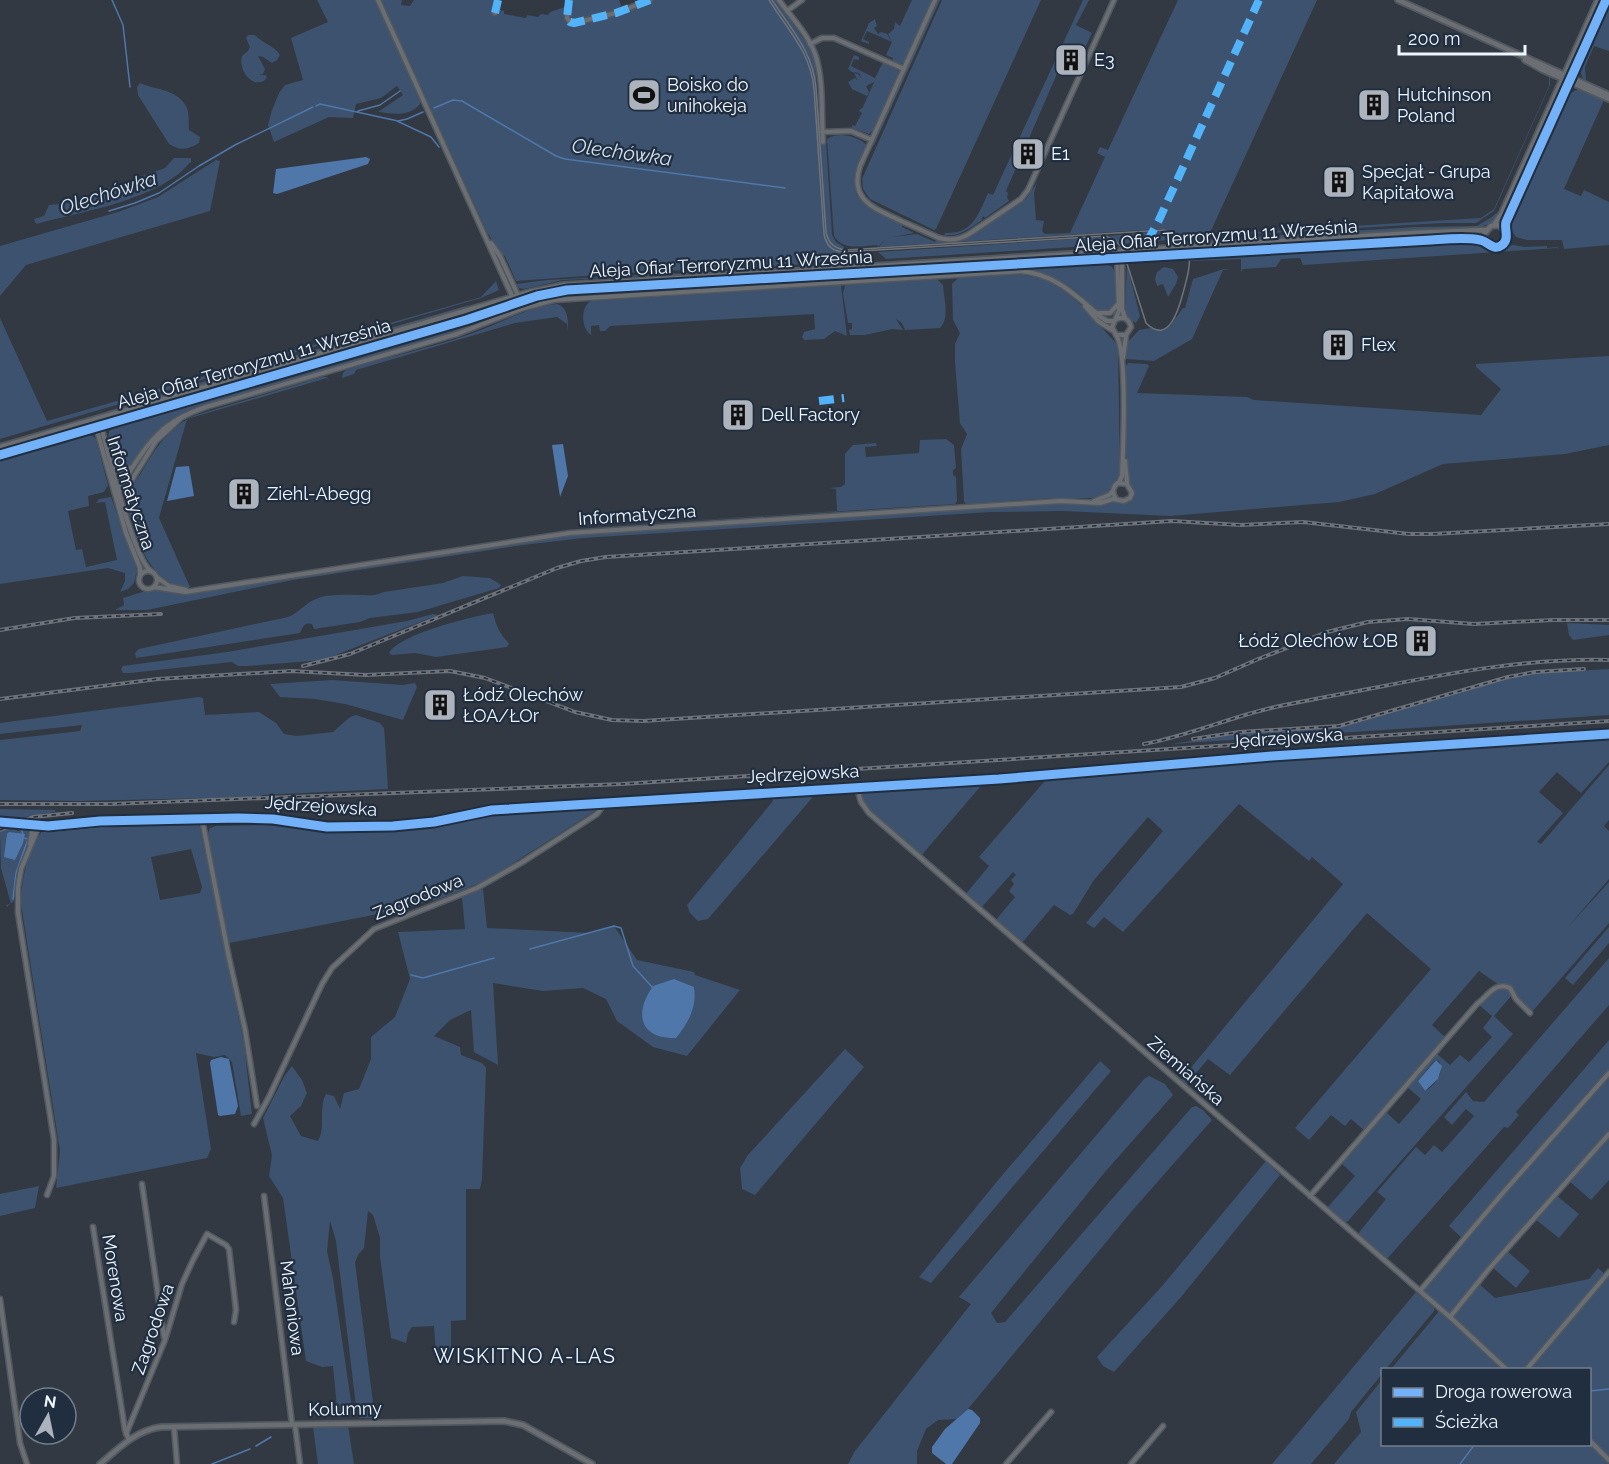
<svg xmlns="http://www.w3.org/2000/svg" width="1609" height="1464" viewBox="0 0 1609 1464" font-family="Raleway,sans-serif">
<style>
.green{fill:#3c526e;fill-rule:evenodd}
.water{fill:#4f77aa}
.lines{fill:none;stroke-linecap:round;stroke-linejoin:round}
.stream{stroke:#4f77aa;stroke-width:1.5}
.minor-casing{stroke:#52585f;stroke-width:7}
.tertiary-casing{stroke:#52585f;stroke-width:8}
.minor{stroke:#6b6f73;stroke-width:4}
.tertiary{stroke:#6b6f73;stroke-width:4.5}
.tram{stroke:#6f7379;stroke-width:1.5}
.rail-casing{stroke:#6f7379;stroke-width:4}
.rail{stroke:#202e40;stroke-width:1.5;stroke-dasharray:4.5;stroke-linecap:butt}
.quiet{stroke:#52b3f8;stroke-width:8;stroke-dasharray:15 8;stroke-linecap:butt}
.cycleway-casing{stroke:#202e40;stroke-width:13}
.cycleway{stroke:#73b2f8;stroke-width:9}
.labels{text-anchor:middle;stroke-width:4.5;stroke-linejoin:round;paint-order:stroke}
.poi-label{font-size:18px;fill:#edf5fe;stroke:#202e40;text-anchor:start}
.street-label{font-size:18px;fill:#edf5fe;stroke:#202e40}
.water-label{font-size:20px;font-style:italic;fill:#d2dfef;stroke:#202e40}
.neighbourhood-label{font-size:20px;letter-spacing:1.5px;fill:#edf5fe;stroke:#202e40}
</style>
<rect width="100%" height="100%" fill="#323943"/>
<path class="green" d="M317,0H375L421,100L420,104C409,117 394,114 378,112L403,95L397,86L381,98L356,104L353,118L329,117L274,142L268,125L272,110L279,93L285,85L303,80L291,38L328,22Z
M381,0H402L401,5L410,6L414,0H495L493,13L497,14L500,10L504,11V14L526,18L527,15L538,17L541,14L548,15L550,12L565,7L564,19L568,25L616,16L654,0H776L808,45L815,61L821,142H826L832,235L836,242L844,247L843,257H840L839,262L691,271L669,270L516,281L505,256L502,255L487,232Z
M571,0H619L621,5L619,10L574,20L568,16Z
M912,0H933L904,62L900,65L892,62L893,58L886,55L892,42L867,31L863,39L869,42V44L861,41L869,23L875,19L877,26L874,28L878,34L881,32L887,34L892,42L888,34L894,29L895,22L900,26Z
M938,0H940L874,145L872,146Z
M942,0H1041L936,229L934,230L870,199L863,189L862,179Z
M1083,0H1089L1076,25L1092,33L1084,50L1070,44L1006,191L1008,193L1007,197L1009,201L985,218L983,216L982,220C970,228 960,237 944,235L945,233C973,234 978,215 988,193L993,195Z
M1178,0H1317L1209,235L1270,231L1269,233L1182,239L1171,231L1160,229L879,247L886,239L878,247L877,245C861,246 843,251 834,236L827,139C838,131 857,136 867,145C843,197 854,202 902,223V227L914,233L892,237L917,234L935,242L937,239L954,242L970,236L1026,199L1037,183L1034,193L1036,220L1044,221L1042,231L1045,234L1070,233L1105,157L1097,153L1100,147L1108,150Z
M1609,0V51L1594,46L1585,67L1586,80L1599,87L1583,79L1580,70L1594,43L1596,28Z
M248,35H255C263,44 274,45 280,55L277,60L272,63L263,57L258,56L265,69L263,74L259,75H265L267,77L264,81C262,82 256,83 255,82C245,79 239,65 242,56L248,51L250,47L246,38Z
M854,55L859,57V60L854,59L851,66L875,78L874,80L883,62L899,71V73L873,130L869,134L852,128V125L855,126L862,113L859,111L863,107L874,82L866,86L869,92L867,96L852,89L848,82L855,78L858,81L854,73L858,74L862,79L859,73L852,72L848,69Z
M1543,73L1550,76V85L1494,211L1476,223H1443L1272,233V231L1481,218L1494,209L1549,86V77Z
M140,83C155,90 177,89 186,106C190,113 188,122 189,130L200,137L199,143C187,150 180,151 169,144L138,95L137,87Z
M1578,89L1604,100L1564,189L1581,196L1584,190L1609,202V245L1564,249L1562,240H1527L1516,237L1509,227L1511,217L1569,94Z
M174,158H191V162C186,166 182,172 177,175C140,203 80,212 36,224L34,219L44,216L49,205L79,202L103,189L124,185L131,180L165,168Z
M216,160L220,161L210,211L26,265L0,296V246L118,212L158,197Z
M1496,213L1498,214L1495,220L1478,229L1415,230L1186,244L1184,241L1415,227L1477,226L1492,217Z
M1159,231L1169,233L1180,239L1121,244L1109,236Z
M1464,234H1479L1480,236L1135,255L1203,248Z
M1102,237L1112,239L1119,244L886,259L878,252Z
M1447,242H1479L1488,249L1494,251L1513,245L1525,247L1547,246V248L1557,247L1559,249L1557,248L1303,265L1300,258L1281,259L1276,267L1243,269L1241,272V259L1191,261V257Z
M1121,247L1122,248L844,266L845,264Z
M1107,265C1111,266 1112,266 1114,270C1118,280 1120,316 1102,312C1094,311 1084,298 1077,292C1061,280 1046,272 1026,269L845,279V277L1016,267Z
M1127,265L1140,316L1136,323L1130,320L1125,313Z
M823,266V267L563,280L524,289L519,288L516,284L547,280L669,273L691,274Z
M1164,267L1173,269L1178,277L1176,284L1168,297L1163,284L1157,286L1155,279L1157,272Z
M1224,269H1231L1223,270L1192,339L1154,361L1126,359V344L1139,330L1151,328L1161,330L1170,326L1183,308H1185L1193,279Z
M1010,274C1065,275 1083,309 1118,345L1120,475L1107,493L1092,498H1052L966,504L964,501L961,449L967,434L960,423L955,362V344L960,333L953,320L952,284L958,278Z
M840,278L595,295L588,293L600,290Z
M937,279L943,285C944,299 950,318 940,328L905,330L902,323L896,319L903,330L892,329L865,335H850L849,330L852,329V323H848L843,294L845,285Z
M496,281L499,290L481,298L0,439V318L47,421L481,297Z
M841,285L847,336L835,331L824,339L804,340L802,337L804,332L815,329L814,314L610,326L605,331H600L599,325L591,326V335C581,328 580,307 591,301Z
M501,303L440,325L110,421L179,398Z
M557,304C569,308 568,321 568,332L567,324L557,317L515,323L356,370L354,374L342,378L343,373L346,370C387,357 430,348 470,334C500,324 526,307 557,304Z
M469,305L461,310L108,413V411L158,397L161,394Z
M504,311L505,313L460,331L194,408C162,422 150,441 129,467L123,469C113,463 102,434 113,426L142,421V418L153,413Z
M1609,356V445L1565,454L1443,464L1375,494L1339,502L1302,505L1170,516L1063,511L991,512L583,538L523,545L293,580L147,610H115L124,605L123,598C135,595 145,590 157,589C167,588 177,595 188,594L558,536L1058,504L1098,505L1113,501L1126,503L1131,499L1134,491L1129,482L1126,453L1124,369L1128,363L1147,364L1149,366L1137,393L1247,397L1254,400L1481,415L1501,389L1476,367V364Z
M322,377H327L330,381L327,378L187,419L159,518L190,587C150,589 131,530 126,497C129,488 136,481 141,473C156,447 169,427 196,415Z
M87,435L93,436L96,439L108,485L104,492L88,496L89,506L68,511L76,550L82,549L86,567L117,560L105,502L96,503L99,499L111,497L137,570L134,583L128,589L120,592L125,581V573L108,568L0,584V458Z
M946,439L954,445L956,468L953,470V475L956,477L957,501L955,504L593,527C586,526 580,519 584,513L585,521L592,527L837,511L836,489L829,488L841,487L845,484V454L853,445L876,443L877,446L865,447L866,457L919,453L920,440Z
M463,576L490,578L501,585L499,588L418,612L370,618L360,622L314,629L312,624C305,622 303,626 300,633L143,657L136,658L135,653L139,649L288,617C299,613 305,603 316,599C332,592 358,596 375,595L384,592L443,583Z
M493,613C496,625 500,635 509,643L507,647L436,657L415,653L392,655L389,653C400,634 470,617 493,613Z
M433,614L438,615L323,660L247,666H238L232,662L130,673H123L121,669L123,666L227,652L407,621Z
M1567,623L1609,625V635L1573,640L1569,635Z
M1609,669V715L1171,744L1232,735L1346,726L1515,677L1538,673Z
M332,680L403,685L415,683L417,687L403,720L345,704L315,699L280,697L270,684Z
M199,697L203,698L205,715L259,712L276,723L284,734L297,736L333,732L350,717L356,715L380,723L384,728L385,741L388,789L262,795L261,797L80,801L0,800V740L80,731L82,725L0,734V723Z
M1609,736V762L1581,793L1557,772L1539,792L1563,813L1537,842L1541,844L1609,765V820L1604,826L1609,831V879L1567,928L1609,882V923L1531,1013L1515,996L1512,988L1499,985L1479,971L1432,1025L1446,1038L1365,1131L1351,1119L1345,1126L1331,1115L1309,1140L1295,1128L1431,969L1367,913L1230,1075L1208,1059L1185,1086L1179,1082L1343,884L1312,857L1309,861L1239,804L1123,932L1104,917L1094,928L1086,923L1163,831L1148,817L1094,880L1073,914L1070,915L1054,905L1021,944L995,921L1015,897L1009,891L1014,884L1011,880L1016,875L1013,872L980,909L965,895L989,866L979,857L1049,776L1221,762Z
M979,783L980,787L920,857C905,844 860,812 861,792L866,790Z
M811,795L812,798L708,919L698,921L690,913L687,905L773,801L772,797Z
M593,807H598V809L487,880L439,899L368,916L229,943L208,833L210,828L216,826L265,825L332,832L406,829L429,827L488,814Z
M0,809L55,810V812L29,816L15,821L0,820Z
M194,821L198,823L200,827L244,1044L252,1114L241,1116L232,1062L225,1055L214,1057L196,1053L211,1149L207,1158L56,1188L60,1151L21,904C21,881 28,848 43,830L115,823ZM191,849L202,887L200,893L160,900L151,857Z
M10,827L17,828V831H19L20,828L27,830L31,834V837L17,873L14,901L7,907L6,905L11,904L1,868L0,832Z
M483,889L487,928L590,933L614,926L637,960L694,972L695,975L740,990L687,1056L653,1047L617,1021L606,999L583,988L543,991L493,983L498,1065L474,1052L471,1010L450,1020L434,1036L460,1047L461,1055L482,1063L486,1068L482,1180L480,1189H466V1320L451,1321V1356H436L434,1326L412,1327L408,1333L406,1343L391,1338L380,1257V1238L373,1215L368,1211L364,1248L358,1255L355,1262L375,1418H360L357,1414L336,1241L330,1221L327,1251L333,1278L353,1415L338,1418L333,1366L322,1367L306,1361L283,1198L269,1176L272,1155L263,1118L285,1075L292,1066L302,1080L307,1093L301,1106L290,1116L301,1136L318,1141C326,1126 318,1110 326,1094L334,1096L340,1109L344,1093L359,1089L371,1059V1037L395,1017L410,979L398,932L465,929L462,897Z
M1609,927V943L1573,985L1565,978Z
M1609,958V1005L1516,1112L1519,1115L1508,1128L1504,1127L1386,1260L1357,1235L1386,1199L1377,1192L1416,1147L1425,1155L1434,1145L1442,1152L1474,1116L1466,1109L1452,1125L1444,1117L1466,1092L1473,1101L1484,1102Z
M1499,987L1508,988L1512,995L1494,1016L1513,1034L1348,1221L1343,1223L1327,1208L1355,1176L1340,1162L1385,1111L1399,1124L1421,1099L1406,1086L1436,1053L1450,1065L1460,1055L1469,1062L1492,1037L1483,1028L1492,1016L1478,1004L1491,992ZM1435,1060L1439,1061C1445,1073 1435,1086 1425,1091L1418,1081Z
M1609,1040V1133L1456,1306L1478,1283L1495,1298L1589,1279L1598,1268L1606,1275L1609,1274V1464H1334L1361,1432L1356,1412L1382,1380V1444H1590V1370L1391,1369L1440,1310L1443,1309L1419,1289L1462,1238L1449,1226Z
M845,1049L864,1067L755,1195L742,1189L740,1168L748,1155Z
M1100,1061L1111,1071L931,1283L919,1277L999,1179Z
M1149,1076L1165,1084L1173,1095L1105,1172L991,1313L997,1323L1005,1322L1192,1107L1196,1106L1203,1110L1212,1120L1131,1212L968,1409L956,1419L938,1420L926,1429L917,1451V1464H848L855,1451L971,1304L959,1297L1144,1079Z
M1609,1136V1180L1591,1200L1569,1181Z
M1266,1161L1280,1175L1181,1297L1114,1372L1103,1366L1097,1357L1163,1285Z
M39,1186L35,1208L0,1216V1194Z
M1556,1195L1579,1214L1559,1238L1535,1219Z
M1507,1251L1530,1271L1516,1288L1492,1267Z
M1416,1292L1434,1308V1311L1386,1369L1382,1370V1374L1351,1412L1349,1419L1311,1464H1272Z
M348,1426L354,1464H318L313,1427Z"/>
<path class="water" d="M366,157L370,159L368,164L277,194L273,193L276,169Z
M563,444L568,476L560,497L552,445Z
M189,466L194,496L167,501L176,467Z
M9,832L25,834L23,843L15,860L4,857L7,834Z
M674,979L694,987C697,1007 689,1022 676,1038C639,1039 634,1013 653,986Z
M221,1057L229,1059L238,1106L235,1114L220,1116L218,1115L210,1063L211,1060Z
M1436,1060L1442,1066L1438,1079L1425,1091L1418,1081Z
M968,1409L972,1410L980,1418V1423L952,1464H946L932,1453V1447L945,1429Z"/>
<g class="lines">
<path class="stream" d="M112,0L123,25L130,87
M316,106L320,104L398,121L407,119L423,112
M434,108L453,100L462,101L556,156L565,159L785,188
M358,111L380,105L400,91
M397,121L431,137L439,147
M109,211L135,203L159,193L199,166L235,145L313,107
M22,831L23,834
M44,832L113,826
M13,899L16,873L28,839L24,838
M530,949L614,926L621,928L633,966L653,988
M411,975L423,978L494,958
M1590,1391L1609,1389
M256,1446L271,1437
M212,1464L250,1449
M1460,1464L1475,1444"/>
<g class="minor-casing">
<path id="minor" d="M378,0L513,298
M569,0L567,18L570,22L574,23L616,13L650,0
M779,0C791,17 808,34 815,54C824,79 821,115 823,142
M935,0L860,166C849,200 874,208 899,220C912,226 926,232 939,238C950,241 959,240 969,234L1021,199L1028,190L1114,0
M787,11L802,0
M495,13L498,0
M810,44L822,38H834L904,69
M822,132L851,131L872,140
M491,243L500,256L521,302
M1122,251V309L1125,318
M1085,306L1098,321L1112,330
M1097,313H1110L1118,304
M1117,319C1124,316 1129,319 1131,327L1126,335H1116L1112,327L1119,311L1117,252
M1116,335C1128,351 1123,452 1122,476L1119,482
M1123,358L1126,336
M99,418C106,445 133,559 151,571
M94,420L126,533L140,568V575
M1125,461L1127,483
M114,466L121,471L131,468
M114,491L119,488C146,447 157,423 206,407L457,334L524,308L554,300L1020,271C1056,274 1076,296 1102,318L1107,321H1114
M118,491L128,486L156,441L182,417
M1094,501L1109,495L1113,491
M139 580a9 9 0 1 1 18 0a9 9 0 1 1-18 0Z
M158,578L169,586L186,590
M154,587L185,592L570,533L1061,501L1100,503L1113,499L1124,501L1130,498L1132,493L1127,484L1118,483C1112,487 1112,493 1116,499
M857,788L861,802L869,813L1450,1317L1507,1370
M202,819L229,958L245,1030L257,1106
M39,826L21,869L18,887V913L54,1140V1176L47,1195
M30,844L33,825
M254,1124L269,1097L322,984L332,968L374,929L477,888L521,863L597,814L605,803
M142,1184L164,1337
M264,1196L292,1424
M1310,1196L1477,1004C1488,996 1495,981 1510,988L1516,999L1530,1013
M93,1227L125,1430L129,1440
M1420,1291L1501,1195L1609,1073
M0,1299L20,1443L27,1464
M1450,1317L1488,1270L1609,1134
M1526,1370L1609,1272
M295,1425L300,1464
M174,1427L177,1464
M126,1434L165,1340L182,1284L193,1260L207,1234L226,1245L229,1249L236,1310L234,1322
M1590,1441L1609,1460
M1006,1464L1051,1412
M1131,1464L1163,1426"/>
</g>
<g class="tertiary-casing">
<path id="tertiary" d="M1398,0L1609,95
M1525,60L1543,70L1609,99
M1494,225L1502,213L1598,0
M1486,241L1484,234L1491,226L1498,225L1505,230
M0,447L530,292L564,285L1415,233L1486,230
M0,455L466,320L537,296L567,290L1431,240C1447,239 1465,237 1480,240C1488,241 1493,252 1502,245C1510,239 1504,229 1506,222L1606,0
M0,822L48,826L100,821L238,818L273,819L327,827L393,826L434,822L492,810L999,779L1272,756L1609,734
M100,1464C118,1449 136,1430 161,1427L504,1421L523,1425L592,1464"/>
</g>
<use href="#minor" class="minor"/>
<use href="#tertiary" class="tertiary"/>
<path class="tram" d="M769,0C788,30 811,53 814,89L824,234C826,245 833,252 845,252L1106,236L1116,241L1122,248L1146,323C1169,346 1179,308 1183,293C1190,267 1199,239 1164,230L846,250C835,249 828,243 826,232L816,88C813,52 791,29 772,0"/>
<g class="rail-casing">
<path id="rail" d="M0,630L75,618L161,614
M303,666L350,654L557,568L581,561L606,557L1172,521L1241,525L1303,522L1409,534H1433L1609,524
M0,699L158,679L291,671L366,675L450,671L485,678L575,712L612,720L643,721L1181,687L1215,678L1256,660L1327,632L1368,622L1408,619L1474,624L1553,620H1609
M1193,739L1240,732L1339,726L1508,677L1535,672L1584,669
M1144,744C1188,736 1228,718 1271,708C1307,700 1343,694 1379,687C1455,672 1531,658 1609,660
M0,804H111L622,784L1609,721
M0,830L33,817L72,813"/>
</g>
<use href="#rail" class="rail"/>
<path class="quiet" d="M569,0L567,18L570,22L574,23L616,13L650,0
M495,13L498,0
M1147,242L1159,220L1259,0
M819,401L844,398"/>
<g class="cycleway-casing">
<path id="cycleway" d="M0,455L466,320L537,296L567,290L1431,240C1447,239 1465,237 1480,240C1488,241 1493,252 1502,245C1510,239 1504,229 1506,222L1606,0
M0,822L48,826L100,821L238,818L273,819L327,827L393,826L434,822L492,810L999,779L1272,756L1609,734"/>
</g>
<use href="#cycleway" class="cycleway"/>
</g>
<defs>
<g id="building-square" transform="scale(1.725)"><rect x="-9" y="-9" width="18" height="18" rx="4" fill="#acb3bd" stroke="#202e40"/><path d="M-4-6H4V6H1V3H-1V6H-4ZM-2.5-4.3h1.7v1.8h-1.7ZM.8-4.3h1.7v1.8H.8ZM-2.5-1h1.7V.8h-1.7ZM.8-1h1.7V.8H.8Z" fill="#111"/></g>
<g id="stadium-square" transform="scale(1.725)"><rect x="-9" y="-9" width="18" height="18" rx="4" fill="#acb3bd" stroke="#202e40"/><path d="M0-5a6.5 5 0 1 0 0 10a6.5 5 0 1 0 0-10ZM-3.5-1.8h7v3.6h-7Z" fill="#111"/></g>
</defs>
<g fill-rule="evenodd">
<use href="#building-square" x="1071" y="60"/>
<use href="#stadium-square" x="644" y="95"/>
<use href="#building-square" x="1374" y="105"/>
<use href="#building-square" x="1028" y="154"/>
<use href="#building-square" x="1339" y="182"/>
<use href="#building-square" x="1338" y="345"/>
<use href="#building-square" x="738" y="415"/>
<use href="#building-square" x="244" y="494"/>
<use href="#building-square" x="1421" y="641"/>
<use href="#building-square" x="440" y="705"/>
</g>
<g class="labels">
<g class="poi-label">
<text x="1094" y="66">E3</text>
<text x="667" y="91">Boisko do<tspan x="667" dy="21">unihokeja</tspan></text>
<text x="1397" y="101">Hutchinson<tspan x="1397" dy="21">Poland</tspan></text>
<text x="1051" y="160">E1</text>
<text x="1362" y="178">Specjał - Grupa<tspan x="1362" dy="21">Kapitałowa</tspan></text>
<text x="1361" y="351">Flex</text>
<text x="761" y="421">Dell Factory</text>
<text x="267" y="500">Ziehl-Abegg</text>
<text x="1398" y="647" text-anchor="end">Łódź Olechów ŁOB</text>
<text x="463" y="701">Łódź Olechów<tspan x="463" dy="21">ŁOA/ŁOr</tspan></text>
</g>
<g class="street-label">
<text transform="translate(1216 236) rotate(-4)" y="6">Aleja Ofiar Terroryzmu 11 Września</text>
<text transform="translate(731 264) rotate(-3)" y="6">Aleja Ofiar Terroryzmu 11 Września</text>
<text transform="translate(254 364) rotate(-16)" y="6">Aleja Ofiar Terroryzmu 11 Września</text>
<text transform="translate(131 493) rotate(72)" y="6">Informatyczna</text>
<text transform="translate(637 515) rotate(-4)" y="6">Informatyczna</text>
<text transform="translate(1287 738) rotate(-4)" y="6">Jędrzejowska</text>
<text transform="translate(803 774) rotate(-3)" y="6">Jędrzejowska</text>
<text transform="translate(321 806) rotate(4)" y="6">Jędrzejowska</text>
<text transform="translate(418 897) rotate(-22)" y="6">Zagrodowa</text>
<text transform="translate(1186 1071) rotate(41)" y="6">Ziemiańska</text>
<text transform="translate(115 1278) rotate(81)" y="6">Morenowa</text>
<text transform="translate(292 1308) rotate(83)" y="6">Mahoniowa</text>
<text transform="translate(153 1329) rotate(-71)" y="6">Zagrodowa</text>
<text transform="translate(345 1409) rotate(-1)" y="6">Kolumny</text>
</g>
<g class="water-label">
<text transform="translate(622 152) rotate(8)" y="7">Olechówka</text>
<text transform="translate(108 193) rotate(-18)" y="7">Olechówka</text>
</g>
<g class="neighbourhood-label">
<text x="525" y="1363">WISKITNO A-LAS</text>
</g>
</g>
<rect x="1381" y="1368" width="210" height="78" fill="#202e40" stroke="#727e8c" stroke-width="1.5"/>
<rect x="1393" y="1388" width="30" height="9" fill="#73b2f8" stroke="#727e8c" stroke-width="1.5"/>
<text x="1435" y="1398" font-size="18" fill="#edf5fe">Droga rowerowa</text>
<rect x="1393" y="1418" width="30" height="9" fill="#52b3f8" stroke="#727e8c" stroke-width="1.5"/>
<text x="1435" y="1428" font-size="18" fill="#edf5fe">Ścieżka</text>
<g transform="translate(48 1416) rotate(9)"><circle r="28" fill="#202e40" stroke="#727e8c" stroke-width="1.5"/>
<path d="M0-4.5L10 22L0 15L-10 22Z" fill="#acb3bd"/>
<text y="-9" font-size="16" font-weight="bold" text-anchor="middle" fill="#edf5fe">N</text>
</g>
<path d="M1399 45v9h126v-9" fill="none" stroke="#edf5fe" stroke-width="3"/>
<text x="1408" y="45" font-size="18" fill="#edf5fe" stroke="#202e40" stroke-width="4.5" paint-order="stroke">200 m</text>
</svg>
